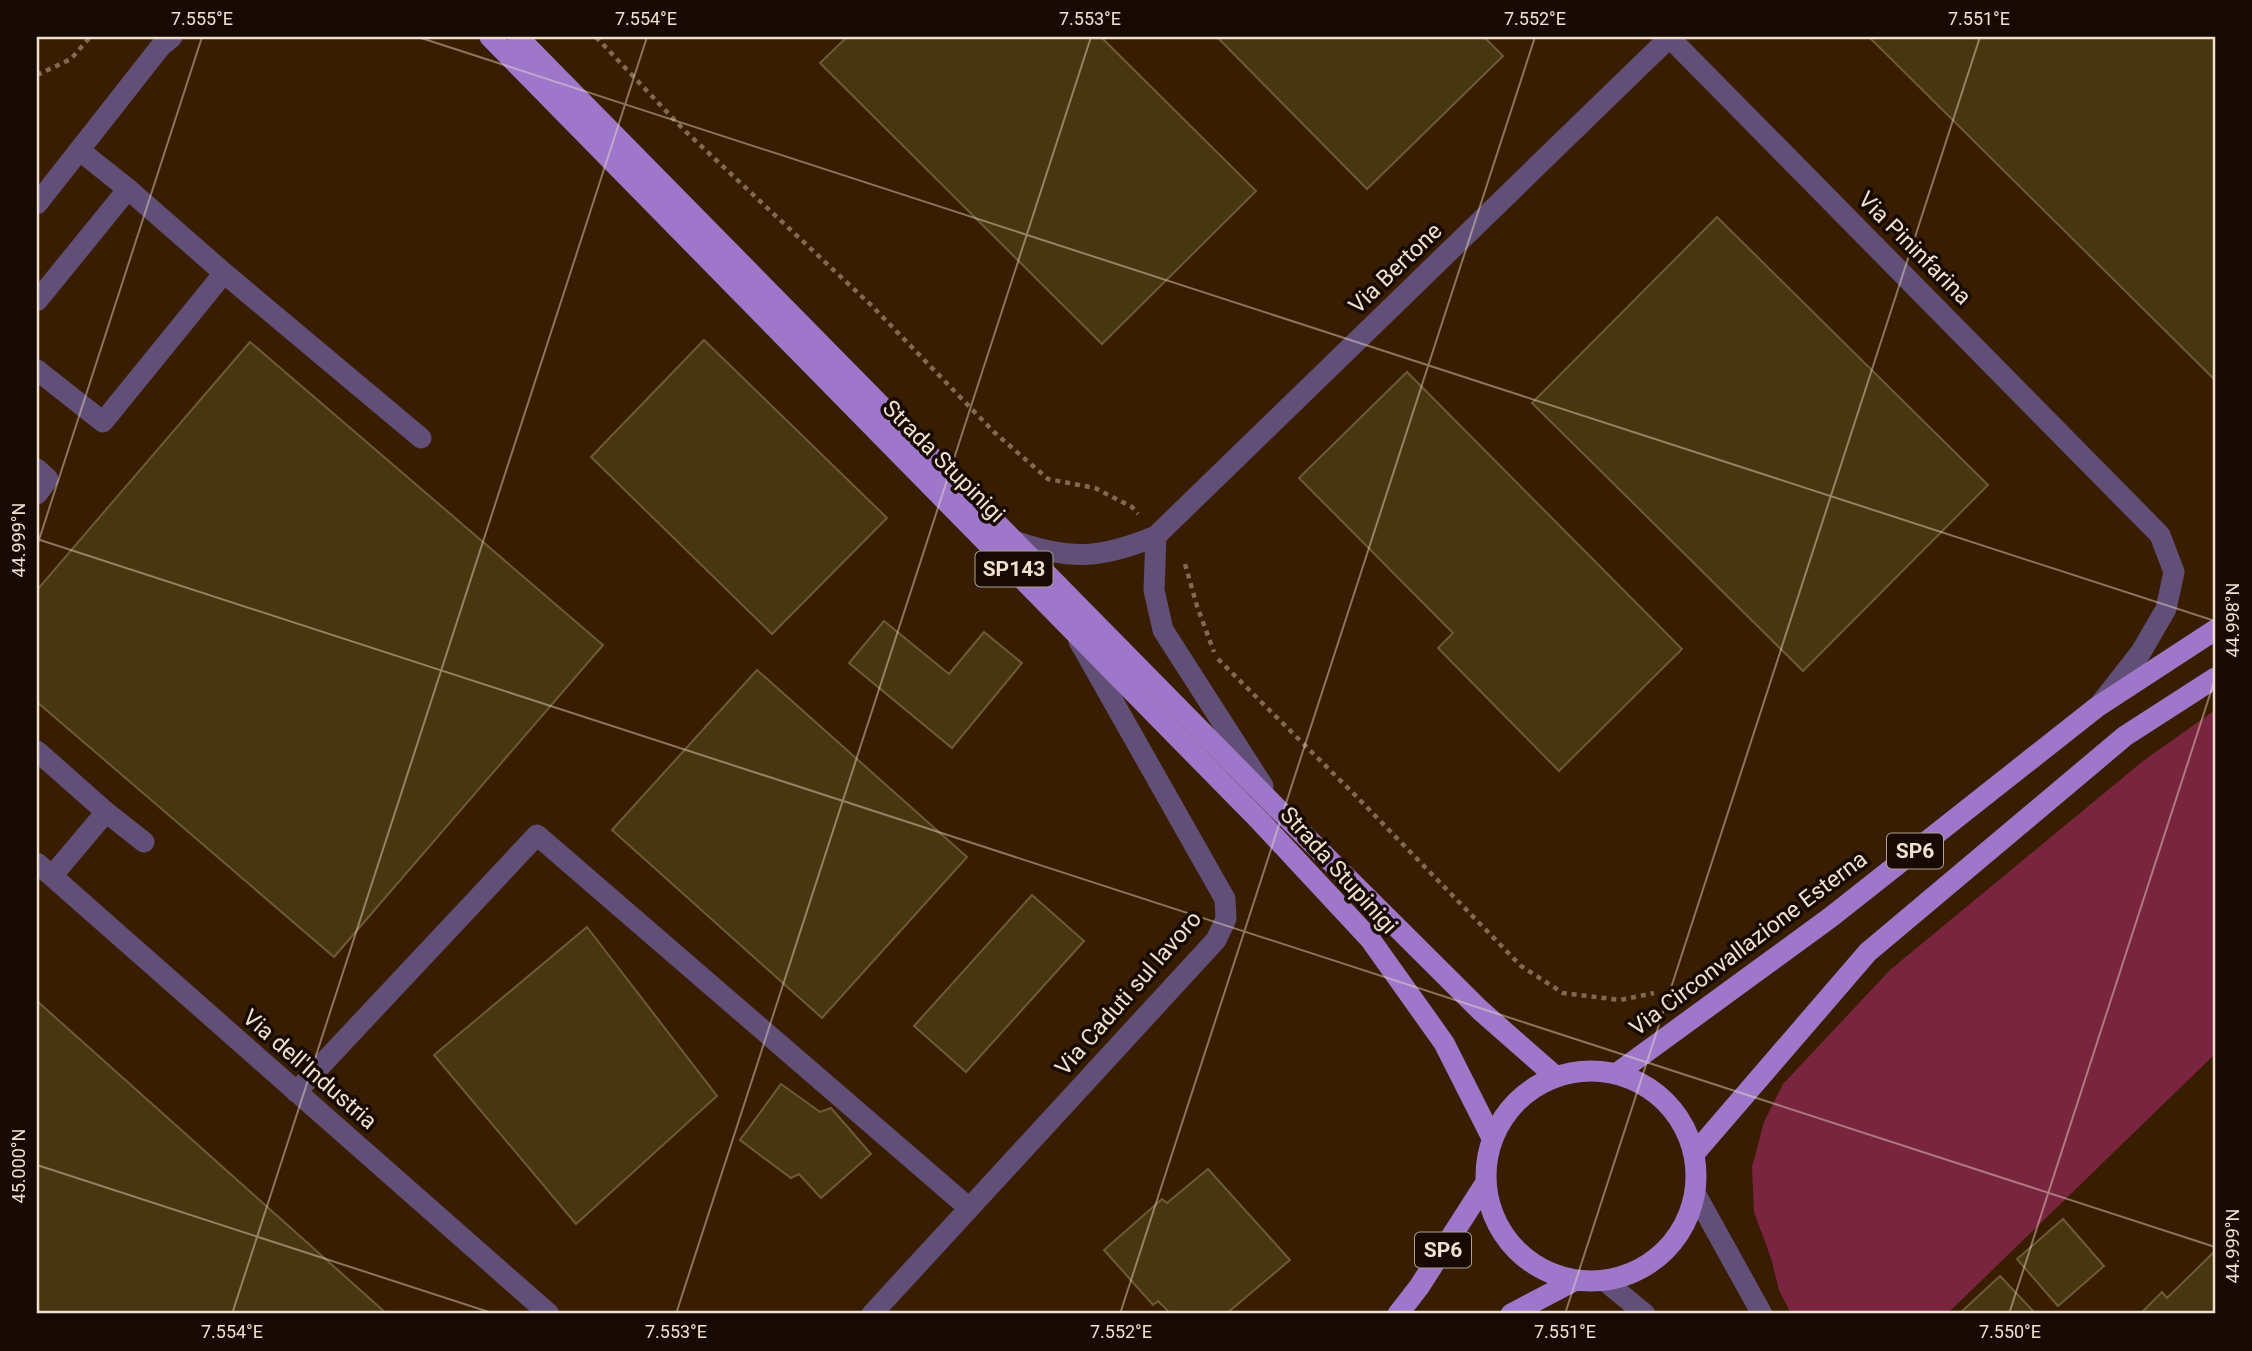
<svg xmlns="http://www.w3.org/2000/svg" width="2252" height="1351" viewBox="0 0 2252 1351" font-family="Roboto,sans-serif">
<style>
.green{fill:#79253f}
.building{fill:#47360f;stroke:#6d5b34;stroke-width:2}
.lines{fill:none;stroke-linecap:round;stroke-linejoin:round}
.path{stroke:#816a52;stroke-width:4.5;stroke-dasharray:5 5;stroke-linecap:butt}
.minor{stroke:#624f77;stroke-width:21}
.major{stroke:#9f77ca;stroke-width:21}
.ticks{fill:none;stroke:#f2e0cf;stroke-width:2;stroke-opacity:0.45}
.labels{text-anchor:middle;stroke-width:7;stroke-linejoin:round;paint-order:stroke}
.shield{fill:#160a02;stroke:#b0a092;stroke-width:2}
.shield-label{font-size:21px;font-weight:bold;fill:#f2e0cf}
.street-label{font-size:23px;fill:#f2e0cf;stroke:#160a02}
.neatline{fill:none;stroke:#f2e0cf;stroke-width:2.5}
.ticks-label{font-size:18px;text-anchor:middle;fill:#f2e0cf}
</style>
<rect width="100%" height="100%" fill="#381d00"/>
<path class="green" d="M2215,710V1054L1947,1314H1791L1779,1290L1771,1258L1754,1212L1752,1167L1764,1122L1783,1084L1890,970L2143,761Z"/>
<path class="building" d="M847,37H1101L1256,191L1102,344L820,63Z
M1217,37H1484L1503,56L1367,189Z
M1869,37H2215V380Z
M1717,217L1988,485L1803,671L1532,403Z
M704,340L887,518L772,634L591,457Z
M250,342L603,645L334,957L37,702V590Z
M1407,372L1682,649L1559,771L1438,648L1453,633L1299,478Z
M884,621L949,674L984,632L1022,663L952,748L849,663Z
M757,670L967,857L822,1018L612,830Z
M1032,895L1084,941L966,1072L914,1026Z
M587,927L717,1096L576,1224L434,1055Z
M37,1001L387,1314H37Z
M781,1084L820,1112L831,1108L871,1154L821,1198L799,1174L791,1178L740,1140Z
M1208,1169L1290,1260L1226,1314H1171L1158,1301L1153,1305L1104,1250L1162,1199L1167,1203Z
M2063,1219L2104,1266L2058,1306L2017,1259Z
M2213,1253L2215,1255V1314H2140L2162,1292L2167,1298Z
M2000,1276L2036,1314H1959Z"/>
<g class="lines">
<path class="path" d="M596,37L684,130L872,306L994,432L1048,479L1095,488L1132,507L1138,514
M37,75L71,59L90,37
M1185,564L1197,606L1214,652
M1218,659L1355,795L1521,966L1563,993L1620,1000L1654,993"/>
<path class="minor" d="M1669,37L2160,535L2174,572L2166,609L2141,652L2101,703
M79,150L128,189L224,273L421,438
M37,204L161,46L172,37
M37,301L128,189
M37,370L103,422L224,273
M37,469L48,479L37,494
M1156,536L1154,590L1163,630L1263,786
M1017,542C1072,561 1103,558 1156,536L1670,37
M37,751L106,812L144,842
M37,863L549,1314
M52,876L106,812
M296,1092L537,835L969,1208
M1695,1193L1762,1314
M1605,1281L1645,1314
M872,1314L1216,940L1226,919L1225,899L1079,641"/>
<path class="major" d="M490,37L1261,822L1370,939L1444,1043L1492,1138
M518,37L1275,806L1480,1010L1555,1076
M1486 1176a105 105 0 1 1 210 0a105 105 0 1 1-210 0Z
M1616,1074L1831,917L2097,707L2215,630
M1694,1154L1868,952L2125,736L2215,678
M1398,1314L1419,1287L1485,1184
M1511,1314L1576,1280"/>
</g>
<path class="ticks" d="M418,37L2215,621M37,539L2215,1247M37,546L202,37M37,1165L495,1314M232,1314L647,37M676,1314L1091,37M1120,1314L1535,37M1565,1314L1980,37M2009,1314L2215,679"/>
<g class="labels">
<g class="shield">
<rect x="975.5" y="551.5" width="77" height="35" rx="5"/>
<rect x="1887" y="833.5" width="56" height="35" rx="5"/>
<rect x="1415" y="1232.5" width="56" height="35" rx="5"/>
</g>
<g class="shield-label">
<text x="1014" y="576">SP143</text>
<text x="1915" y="858">SP6</text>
<text x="1443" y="1257">SP6</text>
</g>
<g class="street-label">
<text transform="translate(1915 248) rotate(45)" y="8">Via Pininfarina</text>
<text transform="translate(1395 268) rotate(-44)" y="8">Via Bertone</text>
<text transform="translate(944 461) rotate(45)" y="8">Strada Stupinigi</text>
<text transform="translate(1339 870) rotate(48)" y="8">Strada Stupinigi</text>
<text transform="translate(1748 943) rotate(-37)" y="8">Via Circonvallazione Esterna</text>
<text transform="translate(1128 993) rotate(-49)" y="8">Via Caduti sul lavoro</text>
<text transform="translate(310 1069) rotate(41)" y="8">Via dell'Industria</text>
</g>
</g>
<rect width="2252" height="1351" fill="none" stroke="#160a02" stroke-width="77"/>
<rect x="38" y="38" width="2176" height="1274" class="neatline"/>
<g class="ticks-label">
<text x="202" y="25">7.555°E</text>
<text x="646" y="25">7.554°E</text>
<text x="1090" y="25">7.553°E</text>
<text x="1535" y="25">7.552°E</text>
<text x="1979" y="25">7.551°E</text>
<text transform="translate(19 540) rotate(-90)" y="6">44.999°N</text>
<text transform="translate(2233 620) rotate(-90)" y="6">44.998°N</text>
<text transform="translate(19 1166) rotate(-90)" y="6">45.000°N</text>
<text transform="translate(2233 1246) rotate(-90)" y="6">44.999°N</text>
<text x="232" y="1338">7.554°E</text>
<text x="676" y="1338">7.553°E</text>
<text x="1121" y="1338">7.552°E</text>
<text x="1565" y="1338">7.551°E</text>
<text x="2010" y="1338">7.550°E</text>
</g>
</svg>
